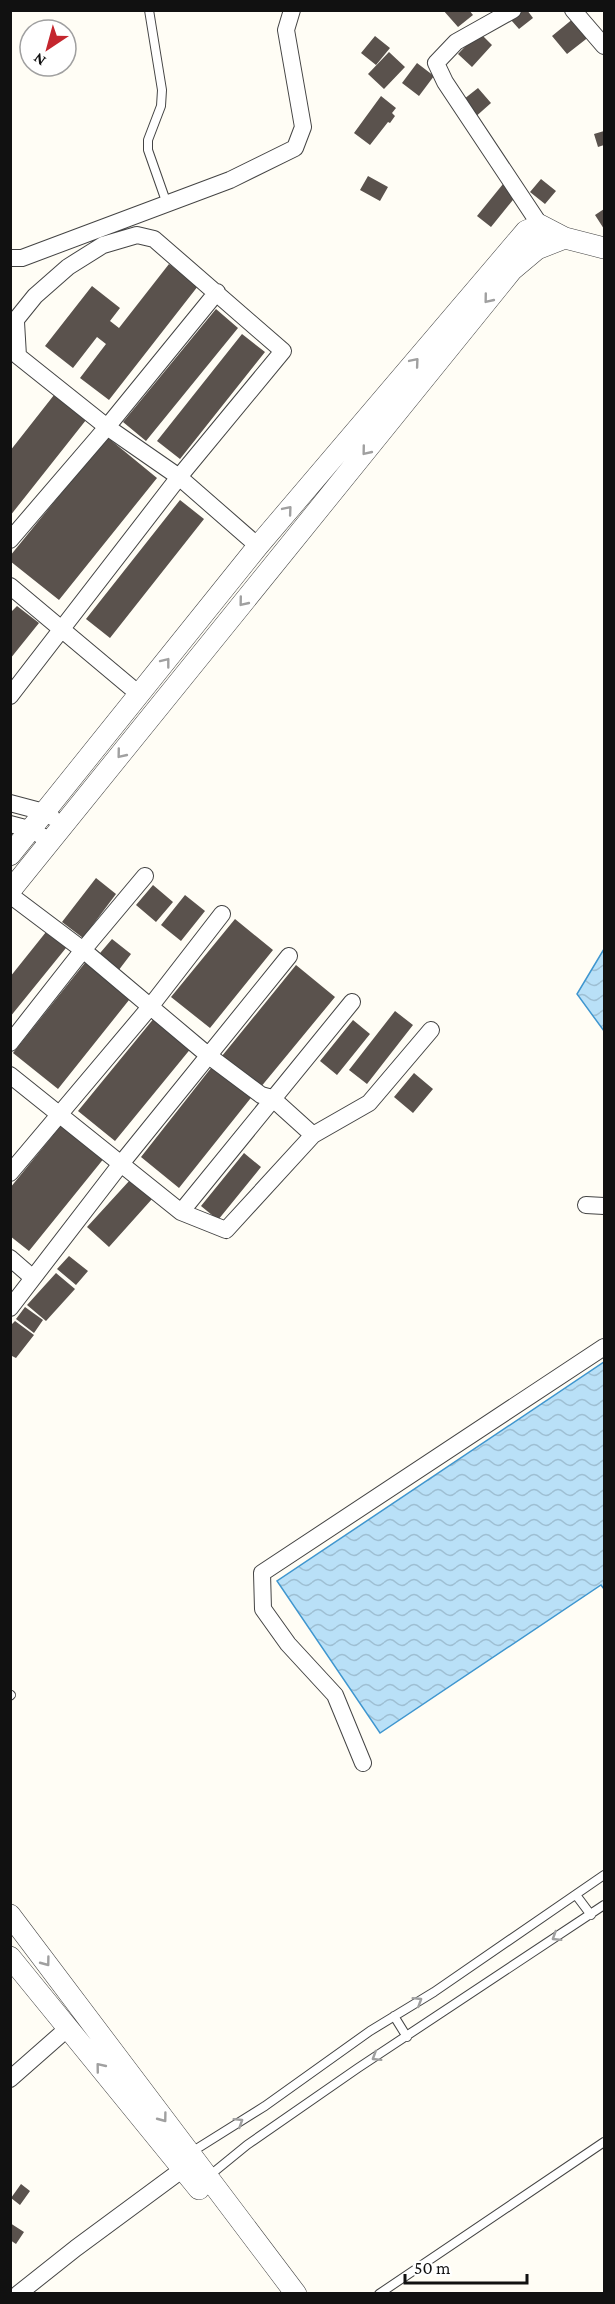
<svg xmlns="http://www.w3.org/2000/svg" width="615" height="2304" viewBox="0 0 615 2304" font-family="'Crimson Pro',serif">
<style>
.water{fill:url(#water-waves);stroke:#3f96cf;stroke-width:1.5}
.building{fill:#5a524d}
.lines{fill:none;stroke-linecap:round;stroke-linejoin:round}
.service-casing{stroke:#444;stroke-width:10}
.minor-casing{stroke:#444;stroke-width:18}
.tertiary-casing{stroke:#444;stroke-width:22}
.service{stroke:#fff;stroke-width:8}
.minor{stroke:#fff;stroke-width:16}
.tertiary{stroke:#fff;stroke-width:21}
.oneway{stroke:#a0a0a0}
</style>
<defs>
<pattern id="water-waves" width="16" height="10" patternUnits="userSpaceOnUse" patternTransform="scale(1.5)"><rect width="16" height="10" fill="#b9e0f7"/><path d="M0 5q4-4 8 0t8 0" fill="none" stroke="#9ebfd3"/></pattern>
</defs>
<rect width="100%" height="100%" fill="#fffdf5"/>
<path class="water" d="M604,949V1031L577,994Z
M604,1362V1589L601,1585L380,1733L277,1581Z"/>
<path class="building" d="M443,10H469L473,15L458,27Z
M523,10H527L533,18L519,29L511,20Z
M574,18L590,36L567,54L552,36Z
M479,32L492,45L472,67L458,54Z
M375,36L390,48L376,65L361,53Z
M389,52L405,67L384,89L368,74Z
M417,63L434,76L419,96L402,83Z
M478,88L491,103L473,119L459,103Z
M381,96L396,108L392,113L395,116L390,123L388,122L370,145L354,133Z
M604,131V145L598,147L594,134Z
M368,176L388,187L380,201L360,190Z
M541,179L556,191L545,204L530,192Z
M503,184L517,195L491,227L477,216Z
M604,209V229L595,215Z
M169,264L198,286L109,400L80,378L106,344L97,337L73,368L45,346L92,286L120,308L110,321L119,328Z
M216,309L238,328L146,441L123,422Z
M242,334L265,352L180,459L157,441Z
M54,395L86,420L10,516V451Z
M107,437L157,478L59,600L10,561V556Z
M180,500L204,519L110,638L86,619Z
M17,606L39,623L10,659V613Z
M96,878L116,894L83,938L62,922Z
M153,885L173,902L156,922L136,905Z
M185,895L205,911L181,941L161,925Z
M235,919L273,950L210,1028L171,997Z
M50,927L70,943L10,1017V977Z
M112,939L131,954L115,975L95,959Z
M88,959L133,995L58,1089L13,1053Z
M296,965L335,997L260,1088L222,1056Z
M395,1011L413,1025L367,1084L349,1070Z
M155,1017L192,1047L115,1141L78,1111Z
M353,1020L370,1034L337,1075L320,1061Z
M215,1063L254,1094L179,1188L141,1157Z
M414,1073L433,1089L413,1113L394,1097Z
M63,1123L105,1157L29,1251L10,1236V1188Z
M244,1153L261,1167L218,1220L201,1206Z
M130,1180L152,1199L109,1247L87,1227Z
M69,1256L88,1271L76,1285L57,1269Z
M56,1273L75,1289L46,1321L27,1305Z
M25,1307L43,1320L34,1333L16,1319Z
M15,1321L34,1335L16,1358L10,1355V1326Z
M21,2184L30,2191L20,2205L11,2198Z
M10,2223L24,2232L16,2244L10,2240Z"/>
<g class="lines">
<g class="service-casing">
<path id="service" d="M149,10L162,90L161,106L148,140V150L167,204
M10,1696L11,1695
M576,1895L591,1915
M394,2016L407,2037
M190,2153L265,2106L370,2031L434,1992L604,1875
M209,2176L247,2145L358,2068L604,1905
M379,2294L604,2142"/>
</g>
<g class="minor-casing">
<path id="minor" d="M513,10L456,42L436,63L445,82L540,225
M573,10L604,46
M10,258H22L230,180L295,148L303,127L286,30L292,10
M16,322L18,356L107,427L179,477L258,546
M10,327L35,296L68,267L103,245L137,235L154,239L283,351L179,477L10,696
M10,540L107,427L217,292
M10,586L140,695
M10,803L44,812L52,817
M10,824L29,829L51,841
M10,895L83,950L209,1056L261,1095L272,1098L313,1135
M10,1043L83,950L145,876
M10,1075L181,1212L226,1230L313,1135L369,1103L431,1030
M10,1173L150,1007L222,914
M586,1205L604,1206
M181,1212L352,1002
M10,1258L33,1278
M10,1308L120,1165L289,956
M363,1763L335,1695L288,1644L263,1609L262,1573L604,1347
M10,2079L68,2028
M18,2294L76,2248L183,2169"/>
</g>
<g class="tertiary-casing">
<path id="tertiary" d="M10,855L258,546L526,231L540,225L565,238L604,248
M10,891L512,270L537,249L565,238
M10,1915L296,2294
M10,1957L199,2189"/>
</g>
<use href="#service" class="service"/>
<use href="#minor" class="minor"/>
<use href="#tertiary" class="tertiary"/>
</g>
<defs><path id="oneway-chevron" d="M-2-3.5L2.5 0L-2 3.5" fill="none" stroke-width="1.6" stroke-linecap="round" stroke-linejoin="round" transform="scale(1.5)"/></defs>
<g class="oneway">
<use href="#oneway-chevron" transform="translate(488 299) rotate(129)"/>
<use href="#oneway-chevron" transform="translate(415 362) rotate(-50)"/>
<use href="#oneway-chevron" transform="translate(366 451) rotate(129)"/>
<use href="#oneway-chevron" transform="translate(288 510) rotate(-50)"/>
<use href="#oneway-chevron" transform="translate(243 602) rotate(129)"/>
<use href="#oneway-chevron" transform="translate(166 662) rotate(-52)"/>
<use href="#oneway-chevron" transform="translate(121 754) rotate(129)"/>
<use href="#oneway-chevron" transform="translate(556 1937) rotate(148)"/>
<use href="#oneway-chevron" transform="translate(46 1962) rotate(53)"/>
<use href="#oneway-chevron" transform="translate(418 2001) rotate(-32)"/>
<use href="#oneway-chevron" transform="translate(376 2057) rotate(148)"/>
<use href="#oneway-chevron" transform="translate(100 2067) rotate(-129)"/>
<use href="#oneway-chevron" transform="translate(163 2118) rotate(53)"/>
<use href="#oneway-chevron" transform="translate(239 2122) rotate(-32)"/>
</g>
<rect width="615" height="2304" fill="none" stroke="#111111" stroke-width="24"/>
<g transform="translate(48 48) rotate(216)"><circle r="28" fill="#ffffff" stroke="#a0a0a0" stroke-width="1.5"/>
<path d="M0-4.5L10 22L0 15L-10 22Z" fill="#c4262e"/>
<text y="-9" font-size="16" font-weight="bold" text-anchor="middle" fill="#111111">N</text>
</g>
<path d="M405 2274v9h122v-9" fill="none" stroke="#111111" stroke-width="3"/>
<text x="414" y="2274" font-size="18" fill="#111111" stroke="#ffffff" stroke-width="4.5" paint-order="stroke">50 m</text>
</svg>
